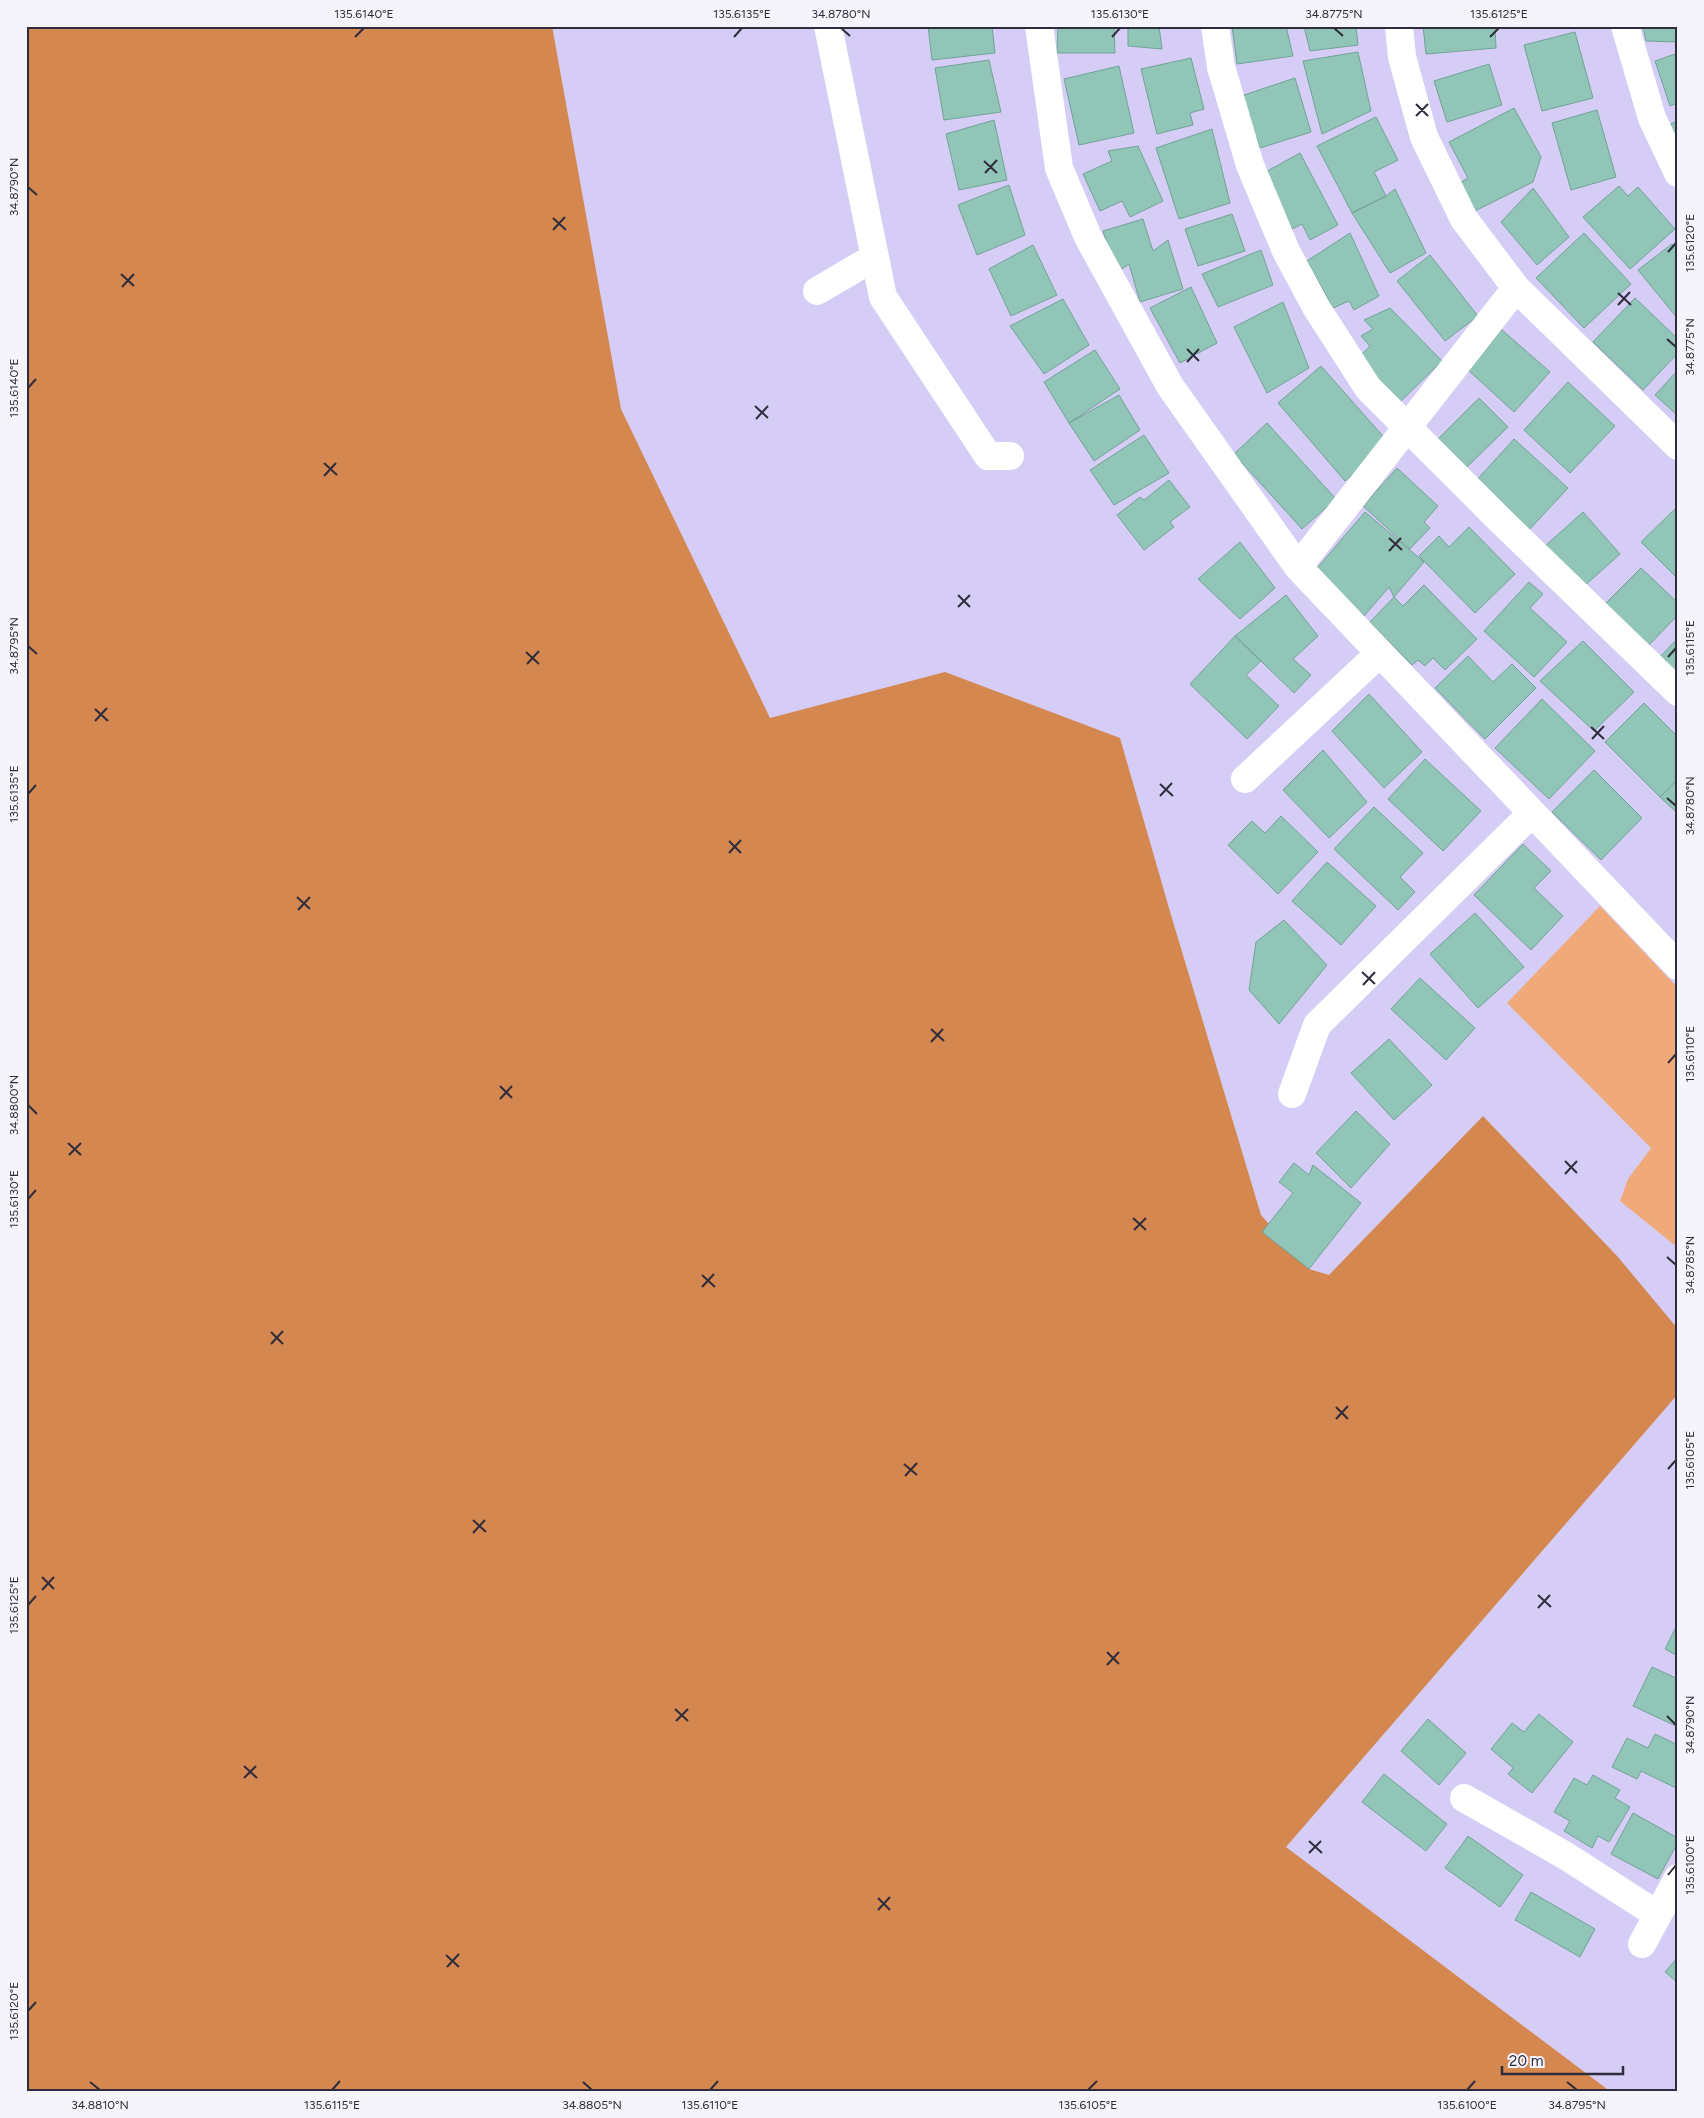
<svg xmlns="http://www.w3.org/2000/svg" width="1704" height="2118" viewBox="0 0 1704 2118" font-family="Figtree,sans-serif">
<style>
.green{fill:#f0aa79}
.forest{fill:#d4874e}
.building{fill:#91c5b7;stroke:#70a395}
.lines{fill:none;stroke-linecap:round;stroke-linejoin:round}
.minor{stroke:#fff;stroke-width:28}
.ticks{fill:none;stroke:#2f2c3c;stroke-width:2}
.neatline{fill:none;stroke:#2f2c3c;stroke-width:2}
.ticks-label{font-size:12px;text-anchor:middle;fill:#2f2c3c}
</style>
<rect width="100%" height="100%" fill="#d6cdf7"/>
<path class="green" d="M1600,906L1678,988V1248L1620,1201L1628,1179L1651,1148L1507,1003Z"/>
<path class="forest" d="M26,26H552L621,409L770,718L945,672L1120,738L1171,915L1261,1215L1309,1269L1329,1275L1483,1116L1618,1257L1678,1329V1394L1286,1847L1611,2092H26Z"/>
<path class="building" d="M928,26H992L995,53L932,60Z
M1058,26H1114L1115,53H1057Z
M1128,26H1159L1162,49L1128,46Z
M1232,26H1286L1293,56L1237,64Z
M1304,26H1356L1358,45L1310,51Z
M1423,26H1495L1496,48L1426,54Z
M1643,26H1678V42L1646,41Z
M1575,32L1593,98L1542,111L1524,45Z
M1358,52L1371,111L1322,134L1303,61Z
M1678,53V103L1670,106L1655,61Z
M1191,58L1204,109L1190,113L1193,125L1157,134L1141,69Z
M989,60L1001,112L944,120L935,68Z
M1489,64L1502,105L1447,122L1434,81Z
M1119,66L1134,133L1079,145L1064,79Z
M1295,78L1311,132L1260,148L1241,96Z
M1514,108L1541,157L1533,182L1473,212L1458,184L1468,178L1449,142Z
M1597,110L1616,177L1571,190L1552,123Z
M1376,117L1398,160L1374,172L1386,196L1352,213L1317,146Z
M994,120L1007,180L959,190L946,134Z
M1678,120V150L1666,127Z
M1212,129L1230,203L1179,219L1156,148Z
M1138,146L1163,201L1130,217L1122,201L1100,211L1083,174L1112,161L1108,151Z
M1300,153L1338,225L1310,240L1302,224L1292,229L1262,174Z
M1009,185L1025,235L977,255L958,205Z
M1619,186L1628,196L1638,187L1675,229L1630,269L1583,217Z
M1533,188L1569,237L1537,265L1501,222Z
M1395,189L1426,253L1390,273L1352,213L1386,196Z
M1232,214L1245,251L1198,266L1185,229Z
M1143,219L1153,251L1168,240L1183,289L1140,302L1129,264L1116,273L1103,231Z
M1350,233L1379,296L1354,310L1349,301L1333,308L1307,261Z
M1584,233L1631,284L1584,328L1536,278Z
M1672,244L1678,251V319L1638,270Z
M1033,245L1057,295L1011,316L989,269Z
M1261,250L1273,285L1218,307L1202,274Z
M1430,255L1478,316L1445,341L1397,281Z
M1191,287L1217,343L1180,363L1150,308Z
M1635,298L1678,339V353L1643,390L1593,342Z
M1063,299L1089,345L1044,374L1010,326Z
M1283,302L1309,368L1267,393L1234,327Z
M1390,308L1442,361L1398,404L1356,360L1370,346L1361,336L1373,329L1364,320Z
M1501,329L1550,372L1514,412L1466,368Z
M1095,350L1120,389L1069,423L1044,382Z
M1321,366L1389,443L1345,481L1278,403Z
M1678,370V416L1655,395Z
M1568,382L1615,426L1570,473L1524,430Z
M1119,395L1140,430L1094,461L1069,423Z
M1479,398L1508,427L1466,468L1438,439Z
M1267,423L1336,499L1302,529L1234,454Z
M1144,435L1169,473L1114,505L1090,470Z
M1514,439L1568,488L1527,532L1474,483Z
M1397,468L1438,506L1424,522L1430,528L1410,549L1363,506Z
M1169,480L1190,507L1170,522L1174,527L1144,550L1117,515L1140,497L1144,500Z
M1678,506V579L1641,542Z
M1365,512L1424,562L1394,597L1389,587L1364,616L1313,573Z
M1583,512L1620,554L1581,589L1544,547Z
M1469,527L1515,574L1475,613L1419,556L1439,536L1449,547Z
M1240,542L1275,588L1240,619L1198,579Z
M1641,568L1678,603V615L1647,647L1604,605Z
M1529,582L1543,594L1530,608L1567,642L1534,677L1484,631Z
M1424,585L1477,639L1445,670L1433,658L1425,666L1418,660L1412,665L1370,622L1394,597L1403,606Z
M1286,595L1318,636L1293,659L1311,675L1294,693L1235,636Z
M1235,636L1261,661L1246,675L1279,706L1247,739L1190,684Z
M1678,638V680L1657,660Z
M1583,641L1634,692L1594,731L1540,681Z
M1468,656L1493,682L1512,664L1536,688L1485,739L1435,688Z
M1369,694L1422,752L1384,788L1332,731Z
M1542,699L1595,751L1549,799L1495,748Z
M1644,703L1678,737V779L1660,797L1605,742Z
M1323,750L1367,802L1329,838L1283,790Z
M1425,759L1481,811L1443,851L1388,799Z
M1594,770L1642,818L1601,860L1552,812Z
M1678,779V814L1660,797Z
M1374,807L1423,853L1400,877L1415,892L1398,910L1334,849Z
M1281,816L1318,852L1278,894L1228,845L1252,821L1265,833Z
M1523,844L1551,871L1534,888L1563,916L1531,950L1474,895Z
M1327,862L1376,906L1341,945L1292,901Z
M1475,913L1524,967L1478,1008L1430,954Z
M1284,920L1327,965L1279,1024L1249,990L1256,942Z
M1420,978L1475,1028L1446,1060L1391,1009Z
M1389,1039L1432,1085L1394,1120L1351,1073Z
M1356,1111L1390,1144L1351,1188L1316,1153Z
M1294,1163L1309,1175L1313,1165L1361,1203L1309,1269L1262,1232L1293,1193L1279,1182Z
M1678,1623V1656L1665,1649Z
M1652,1667L1678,1679V1727L1633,1706Z
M1539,1714L1573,1742L1532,1793L1508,1774L1513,1768L1491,1749L1512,1723L1524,1732Z
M1428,1719L1466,1753L1439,1785L1401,1751Z
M1655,1734L1678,1745V1789L1641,1771L1637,1779L1612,1767L1627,1738L1648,1748Z
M1384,1774L1447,1824L1426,1851L1362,1802Z
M1593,1775L1620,1790L1615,1798L1630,1807L1609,1842L1598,1836L1592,1848L1564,1831L1570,1821L1554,1812L1574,1778L1587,1785Z
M1633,1813L1678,1838V1842L1658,1879L1611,1854Z
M1468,1836L1523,1875L1500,1907L1445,1868Z
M1531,1892L1595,1929L1580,1957L1515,1920Z
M1678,1957V1983L1665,1972Z"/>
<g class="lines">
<path class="minor" d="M828,26L883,297L988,456H1010
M1039,26L1059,168L1088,237L1170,386L1298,567L1678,966
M1215,26L1221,67L1250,165L1286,251L1316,307L1368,388L1499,519L1678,692
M1399,26L1402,57L1424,137L1464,219L1516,288L1678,446
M1625,26L1652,118L1678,173
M817,291L875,257
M1298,567L1516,288
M1245,779L1380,653
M1292,1094L1317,1025L1532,813
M1464,1798L1566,1856L1658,1915
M1642,1944L1678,1878"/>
</g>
<path class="ticks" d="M841,28L850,36M1334,28L1343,36M355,37L364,28M734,37L742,28M1112,37L1120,28M1490,37L1499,28M1416,104L1428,116M1416,116L1428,104M984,161L997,173M985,173L997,160M28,187L37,195M553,218L566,230M553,230L565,217M1668,252L1676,243M121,274L134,286M122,287L134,274M1618,293L1631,305M1618,305L1630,292M1667,339L1676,347M1187,349L1199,361M1187,362L1199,349M28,388L36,379M755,406L768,418M756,419L768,406M324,463L337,475M324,476L336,463M1389,538L1402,550M1389,551L1401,538M958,595L970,607M958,607L970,595M28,646L37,654M526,652L539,664M1668,657L1676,648M527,664L539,651M95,709L108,721M95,721L107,708M1591,727L1604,739M1592,739L1604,726M1160,784L1173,796M28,794L36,785M1160,796L1172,783M1667,798L1676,806M729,841L741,853M729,853L741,840M297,897L310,909M298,910L310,897M1362,972L1375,984M1363,985L1375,972M931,1029L944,1041M931,1042L943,1029M1668,1063L1676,1054M500,1086L512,1098M500,1099L512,1086M28,1105L37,1114M68,1143L81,1155M69,1155L81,1143M1565,1161L1577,1173M1565,1174L1577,1161M28,1199L36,1190M1133,1218L1146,1230M1134,1230L1146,1218M1667,1257L1676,1265M702,1275L715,1287M702,1287L714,1274M271,1332L283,1344M271,1344L283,1331M1336,1407L1348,1419M1336,1419L1348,1406M904,1464L917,1475M1668,1469L1676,1460M905,1476L917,1463M473,1520L486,1532M473,1533L485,1520M42,1577L54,1589M42,1590L54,1577M1538,1595L1551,1607M28,1605L36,1596M1538,1608L1550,1595M1107,1652L1119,1664M1107,1665L1119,1652M675,1709L688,1721M1667,1716L1676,1725M676,1721L688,1709M244,1766L257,1778M244,1778L256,1766M1309,1841L1322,1853M1309,1853L1321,1841M1668,1875L1676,1865M878,1898L890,1910M878,1910L890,1897M446,1955L459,1967M447,1967L459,1954M28,2011L36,2002M90,2082L100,2090M583,2082L592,2090M1567,2082L1577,2090M332,2090L340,2081M710,2090L718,2081M1088,2090L1097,2081M1467,2090L1475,2081"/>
<rect width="1704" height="2118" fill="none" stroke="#f5f3fc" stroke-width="55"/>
<path d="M1502 2066v8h121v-8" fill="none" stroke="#2f2c3c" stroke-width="2.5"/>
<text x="1509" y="2066" font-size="15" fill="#2f2c3c" stroke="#f5f3fc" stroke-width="4" paint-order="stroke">20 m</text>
<rect x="28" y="28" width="1648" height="2062" class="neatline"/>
<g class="ticks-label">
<text x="364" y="18">135.6140°E</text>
<text x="742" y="18">135.6135°E</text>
<text x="841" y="18">34.8780°N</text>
<text x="1120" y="18">135.6130°E</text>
<text x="1334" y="18">34.8775°N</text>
<text x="1499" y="18">135.6125°E</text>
<text transform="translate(14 187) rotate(-90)" y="4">34.8790°N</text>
<text transform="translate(1690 243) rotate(-90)" y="4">135.6120°E</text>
<text transform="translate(1690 347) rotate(-90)" y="4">34.8775°N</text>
<text transform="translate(14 388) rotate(-90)" y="4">135.6140°E</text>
<text transform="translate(14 646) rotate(-90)" y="4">34.8795°N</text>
<text transform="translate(1690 648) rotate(-90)" y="4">135.6115°E</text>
<text transform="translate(14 794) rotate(-90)" y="4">135.6135°E</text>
<text transform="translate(1690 806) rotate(-90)" y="4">34.8780°N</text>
<text transform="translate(1690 1054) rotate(-90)" y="4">135.6110°E</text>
<text transform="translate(14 1105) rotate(-90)" y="4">34.8800°N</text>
<text transform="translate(14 1199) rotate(-90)" y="4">135.6130°E</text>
<text transform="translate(1690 1265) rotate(-90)" y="4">34.8785°N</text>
<text transform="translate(1690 1460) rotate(-90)" y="4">135.6105°E</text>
<text transform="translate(14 1605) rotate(-90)" y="4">135.6125°E</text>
<text transform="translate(1690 1725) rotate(-90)" y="4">34.8790°N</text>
<text transform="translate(1690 1865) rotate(-90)" y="4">135.6100°E</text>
<text transform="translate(14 2011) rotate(-90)" y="4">135.6120°E</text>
<text x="100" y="2109">34.8810°N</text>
<text x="332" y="2109">135.6115°E</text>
<text x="592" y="2109">34.8805°N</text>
<text x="710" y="2109">135.6110°E</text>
<text x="1088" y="2109">135.6105°E</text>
<text x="1467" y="2109">135.6100°E</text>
<text x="1577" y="2109">34.8795°N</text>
</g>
</svg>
